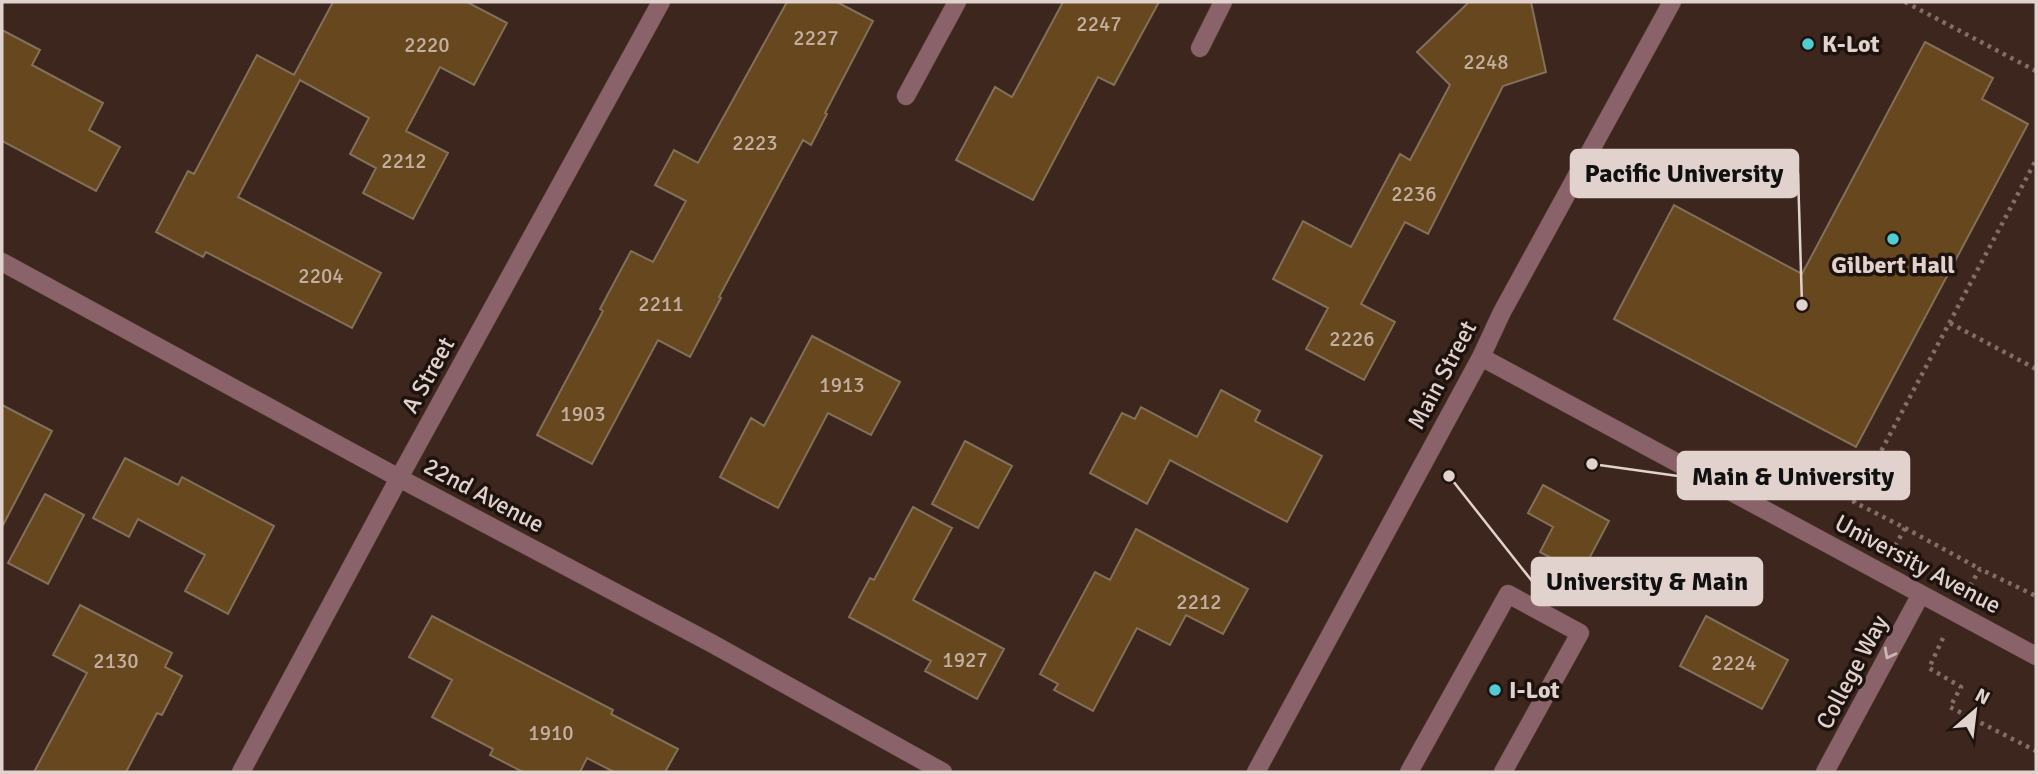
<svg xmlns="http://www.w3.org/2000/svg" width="2038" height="774" viewBox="0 0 2038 774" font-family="Signika,sans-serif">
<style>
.building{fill:#67471d;stroke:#82705a;stroke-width:2}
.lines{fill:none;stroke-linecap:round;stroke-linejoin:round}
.minor-casing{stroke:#574239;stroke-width:19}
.path{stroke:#826e67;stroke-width:4.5;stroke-dasharray:3.5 5;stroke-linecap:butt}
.minor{stroke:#8a6269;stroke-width:18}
.oneway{stroke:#ccb6b4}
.poi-dot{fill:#51ccd3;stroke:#1d120e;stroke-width:2.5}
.labels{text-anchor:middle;stroke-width:7;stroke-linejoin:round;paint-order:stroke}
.number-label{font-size:21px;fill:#c3afa1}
.poi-label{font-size:24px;font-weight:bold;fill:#e2d2cd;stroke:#1d120e;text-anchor:start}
.street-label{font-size:24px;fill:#e2d2cd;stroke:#1d120e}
.leader{fill:none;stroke:#e2d2cd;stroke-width:2.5}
.callout-dot{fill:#e2d2cd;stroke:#1d120e;stroke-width:2.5}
.callout{fill:#e2d2cd;stroke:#e2d2cd;stroke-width:2.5}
.callout-label{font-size:26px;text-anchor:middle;font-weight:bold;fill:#111}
</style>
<rect width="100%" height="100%" fill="#3d261d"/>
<path class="building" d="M333,2H467L507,23L474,85L440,67L406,131L448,153L413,219L363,193L376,168L350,154L369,118L300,80L238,197L381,273L352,328L206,252L203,257L156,232L188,171L194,174L257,55L294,75Z
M787,2H837L873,21L825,113L827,114L811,145L803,140L719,297L721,298L690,357L658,340L592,464L537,435L603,311L600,309L631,251L653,262L686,201L655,185L674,150L698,163Z
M1063,2H1159L1114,85L1098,77L1033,200L956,160L995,87L1012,97Z
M1469,2H1531L1546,72L1503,86L1428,234L1405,222L1361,304L1395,322L1364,380L1306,349L1328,308L1273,279L1303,221L1351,247L1400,154L1410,160L1450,85L1417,52Z
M2,30L40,50L32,65L103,103L89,130L120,147L96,191L2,141Z
M1925,42L1993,78L1982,99L2028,124L1856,447L1614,319L1674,205L1802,274Z
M812,336L900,382L871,435L828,413L778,508L720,477L751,418L764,426Z
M1221,390L1260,411L1255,421L1322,456L1287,522L1170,460L1147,504L1090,473L1122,413L1135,419L1141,407L1197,437Z
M2,405L52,431L2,527Z
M965,441L1012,466L978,528L932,504Z
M125,458L178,485L182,477L274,526L228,614L185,591L205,555L138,519L129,537L93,518Z
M1543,485L1609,521L1581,574L1540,552L1553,527L1528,513Z
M45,494L84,515L48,584L8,563Z
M913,507L952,528L913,600L1004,649L977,699L925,671L931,661L849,617L870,578L874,580Z
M1136,529L1248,589L1223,634L1186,615L1170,645L1137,628L1093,711L1054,690L1058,684L1040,674L1095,572L1110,580Z
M80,605L172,653L165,667L182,676L162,715L157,713L126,772H34L87,673L53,655Z
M432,616L613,710L611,714L678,749L665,772H614L587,758L580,772H523L490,755L493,749L432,717L452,680L409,657Z
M1706,616L1788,660L1762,709L1680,666Z"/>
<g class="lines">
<g class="minor-casing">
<path id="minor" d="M1200,48L1223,2
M906,96L957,2
M2,262L399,478L711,643L943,772
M1481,357L2036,656
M241,772L399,478L661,2
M1256,772L1481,357L1502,312L1672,2
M1409,772L1508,594L1580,633L1503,772
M1825,772L1921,594"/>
</g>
<path class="path" d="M1905,2L2036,71
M1950,323L2036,369
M1905,528L1980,569
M1895,546L1905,528L1854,502L2036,160
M1970,586L1980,569L2036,596
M1943,638L1929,668L1961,687L1950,707L2036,751"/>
<use href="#minor" class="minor"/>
</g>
<defs><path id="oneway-chevron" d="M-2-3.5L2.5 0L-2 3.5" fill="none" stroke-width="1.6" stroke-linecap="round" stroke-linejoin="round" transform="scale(1.75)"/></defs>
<use class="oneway" href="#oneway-chevron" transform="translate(1889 654) rotate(118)"/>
<g class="poi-dot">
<circle cx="1808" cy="44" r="7"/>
<circle cx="1893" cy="239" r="7"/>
<circle cx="1495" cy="690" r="7"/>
</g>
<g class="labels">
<g class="number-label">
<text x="1099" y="31">2247</text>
<text x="816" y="45">2227</text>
<text x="427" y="52">2220</text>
<text x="1486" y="69">2248</text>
<text x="755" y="150">2223</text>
<text x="404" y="168">2212</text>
<text x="1414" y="201">2236</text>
<text x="321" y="283">2204</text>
<text x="661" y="311">2211</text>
<text x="1352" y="346">2226</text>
<text x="842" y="392">1913</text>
<text x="583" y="421">1903</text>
<text x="1199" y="609">2212</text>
<text x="965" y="667">1927</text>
<text x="116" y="668">2130</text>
<text x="1734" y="670">2224</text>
<text x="551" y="740">1910</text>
</g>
<g class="poi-label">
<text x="1822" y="52">K-Lot</text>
<text x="1893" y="273" text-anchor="middle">Gilbert Hall</text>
<text x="1509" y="698">I-Lot</text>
</g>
<g class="street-label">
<text transform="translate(428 375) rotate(-61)" y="8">A Street</text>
<text transform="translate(1442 375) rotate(-62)" y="8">Main Street</text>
<text transform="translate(484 495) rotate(28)" y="8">22nd Avenue</text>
<text transform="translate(1918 564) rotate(28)" y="8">University Avenue</text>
<text transform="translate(1852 672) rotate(-62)" y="8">College Way</text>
</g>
</g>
<path class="leader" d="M1802 305L1798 173M1592 464L1678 476M1449 476L1532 581"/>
<g class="callout-dot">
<circle cx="1802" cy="305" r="7"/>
<circle cx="1592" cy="464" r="7"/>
<circle cx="1449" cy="476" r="7"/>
</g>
<g class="callout">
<rect x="1571" y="150" width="227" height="47" rx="7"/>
<rect x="1678" y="452" width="231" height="47" rx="7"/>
<rect x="1532" y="558" width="230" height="47" rx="7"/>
</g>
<g class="callout-label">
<text x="1684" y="182">Pacific University</text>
<text x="1793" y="485">Main &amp; University</text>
<text x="1647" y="590">University &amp; Main</text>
</g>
<rect width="2038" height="774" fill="none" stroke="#e2d2cd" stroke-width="7"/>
<g transform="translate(1975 711) rotate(28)" stroke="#1d120e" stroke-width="5" paint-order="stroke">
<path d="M0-5L12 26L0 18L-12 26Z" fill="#e2d2cd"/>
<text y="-10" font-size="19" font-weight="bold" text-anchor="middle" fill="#e2d2cd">N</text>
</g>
</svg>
